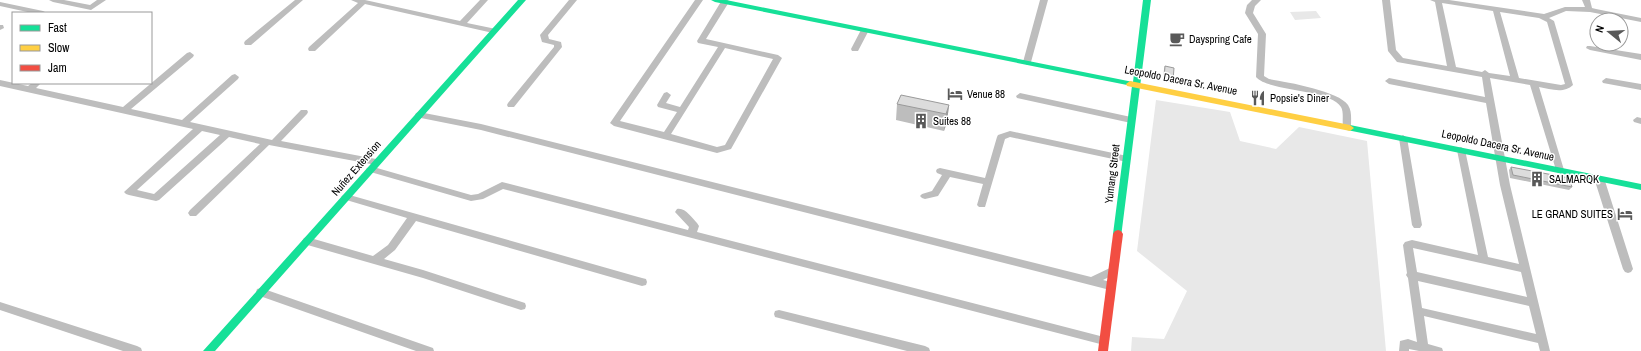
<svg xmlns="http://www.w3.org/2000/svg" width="1641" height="351" viewBox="0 0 1641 351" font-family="'Archivo Narrow',sans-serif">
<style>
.green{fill:#e8e8e8}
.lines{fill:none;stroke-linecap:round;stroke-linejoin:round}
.street{fill:#bdbdbd;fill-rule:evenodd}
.fast{fill:#16e098;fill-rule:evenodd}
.slow{fill:#ffcf43;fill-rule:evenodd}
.jam{fill:#f24e42;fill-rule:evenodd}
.wall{fill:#bdbdbd}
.shaded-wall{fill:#9a9a9a}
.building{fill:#dcdcdc;stroke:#9a9a9a}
.labels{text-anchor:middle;stroke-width:3;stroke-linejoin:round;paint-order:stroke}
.poi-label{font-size:11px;fill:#000;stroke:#fff;text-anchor:start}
.street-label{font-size:11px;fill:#000;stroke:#fff}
</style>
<rect width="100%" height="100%" fill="#fff"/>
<path class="green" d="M1316,11L1321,18L1295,20L1290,12Z
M1156,100L1230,112L1240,141L1276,149L1299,127L1367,141L1386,351H1131L1132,337L1164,339L1187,291L1137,251Z"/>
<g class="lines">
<path class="street" d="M49,0H64L90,5L97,0H106L91,10L53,2Z
M295,0H303L251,45H245L244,43L245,41Z
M351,0H365L460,21L480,0H488L467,23L496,29L497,31L493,33L365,4L315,51H309L308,49L309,47L358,3Z
M569,0H577L548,35L549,39L561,42L562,47L514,107H508L507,105L508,103L554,47V45L542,42L540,35Z
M695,0H703L620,121L664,132L677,112L658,107L657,105L664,93L667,92L671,95L666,103L680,107L718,47L698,43L697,41L722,0H728L729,2L706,39L778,55L782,58L731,149L717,153L614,126L610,123ZM725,48L773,59L725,145L717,147L671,134Z
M1040,0H1048L1031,62L1027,65L1023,62Z
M1252,0H1261L1255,6L1253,13L1266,34L1264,76L1269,79C1287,82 1339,91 1348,105C1352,111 1351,119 1351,126L1350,128H1344L1343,126C1342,121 1344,112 1341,107C1330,89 1269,92 1256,77L1258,34L1245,13L1247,5Z
M1382,0H1390L1396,50L1403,58L1447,66L1435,2L1430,0H1449L1544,14L1565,7H1585L1582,0H1590L1592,8L1596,9L1641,18V22L1590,12L1566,11L1549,18L1554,21L1573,85C1564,94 1550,89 1539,87L1564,170L1563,172H1557L1556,170L1530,85L1490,78L1510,185L1550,351H1540L1538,343L1424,316L1428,344L1442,348L1443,351H1419L1409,349V351H1399L1400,341L1408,339L1417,342L1408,278L1406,275L1407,273L1403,245L1405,242L1412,240L1478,255L1457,150L1458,148L1461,147L1465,150L1488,257L1519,264L1500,185L1486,103L1389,84L1385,81L1389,78L1485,97L1482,77L1397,62L1388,51ZM1442,3L1493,11L1510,76L1489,73L1485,70L1482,72L1456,67ZM1500,12L1539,18L1547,22L1565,84L1561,85L1519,78ZM1413,248L1521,272L1527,297L1417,272ZM1418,281L1529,306L1536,334L1422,308Z
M0,2L43,11L47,13H32L0,6Z
M0,25H3L4,28L0,30Z
M862,28H865L869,30L858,51H852L851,49Z
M1587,46H1590L1641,54V60L1590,50L1586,48Z
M190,52L194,55L193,57L131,109L182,120L232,75L235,74L239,77L238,79L190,122L272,140L301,110H307L308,112L307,114L281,141L376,159L379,160L380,162L379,164L376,165L269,145L196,216H190L188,213L190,210L260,144L229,137L159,200L156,201L129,195L126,194L124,192L193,129L0,86V80L28,86L32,83H41L36,88L123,107L187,53ZM202,131L220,135L154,194L137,190Z
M1606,78L1641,84V90L1603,83L1602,81Z
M1020,93L1131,117L1135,120L1131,123L1017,98L1016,96Z
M419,112L481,124L1091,277L1112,267L1115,268L1117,271L1115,274L1103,280L1114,283L1115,286L1114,289L1110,290L481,130L416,117L415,115L416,113Z
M1637,117L1641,118V124L1634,122L1633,120Z
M1010,131L1127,156L1131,159L1127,162L1010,137L1005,139L985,207H979L977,205L983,184L950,177L938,196L925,199L922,198L920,196L922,194L932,191L942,175L937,173L936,171L937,169L940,168L985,178L997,137L998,135Z
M1403,135L1407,138L1422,225L1420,228H1414L1412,225L1399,138Z
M370,166L471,195L478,194L502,182L688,230L689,227L675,212L677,209C685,207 692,218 697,223L699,226L697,232L1104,337L1108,338L1109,341L1108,344L1104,345L503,189L483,199L471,201L367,171L366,169Z
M1599,175L1604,178L1633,269L1631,272L1628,273L1625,272L1623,269L1594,178Z
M346,194L642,278L646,279L647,282L646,285L642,286L416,221L395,250L384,259L423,270L525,303L526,306L525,309L521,310L423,278L304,244L302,241L304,238L307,237L373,256L388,245L407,218L343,199L341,197L343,195Z
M261,288L433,348L434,351H416L257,295L256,292L257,289Z
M0,302L137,346L141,348L142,351H123L0,310Z
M779,310L925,346L929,348L930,351H907L779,318L775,317L774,314L775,311Z"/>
<path class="fast" d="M518,0H526L215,351H203Z
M711,0H726L1133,82L1143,0H1151L1121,237H1115L1113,234L1132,86L715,2Z
M1350,125L1641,184V190L1347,130L1346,128Z"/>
<path class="slow" d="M1130,81L1350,125L1354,128L1350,131L1127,86L1126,84Z"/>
<path class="jam" d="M1118,230L1121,231L1123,234L1108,351H1098L1113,234L1115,231Z"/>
</g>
<path class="wall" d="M1165,66L1173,80L1172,83L1163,81L1164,69Z
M897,104L949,105L947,122L944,131L896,120Z
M1511,167L1572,187L1569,190L1510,178L1509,170Z"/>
<path class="shaded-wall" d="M949,105L947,122L944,131L946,114Z"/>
<path class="building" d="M1165,66L1174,68L1173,80L1164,78Z
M901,95L949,105L946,114L897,104Z
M1511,167L1569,178L1572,187L1513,175Z"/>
<defs>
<g id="cafe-bare" transform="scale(1.2)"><path d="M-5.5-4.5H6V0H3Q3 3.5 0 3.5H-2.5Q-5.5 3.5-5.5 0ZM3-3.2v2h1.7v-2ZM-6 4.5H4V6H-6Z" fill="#595959" stroke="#fff" stroke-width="2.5" paint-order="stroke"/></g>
<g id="hotel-bare" transform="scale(1.2)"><path d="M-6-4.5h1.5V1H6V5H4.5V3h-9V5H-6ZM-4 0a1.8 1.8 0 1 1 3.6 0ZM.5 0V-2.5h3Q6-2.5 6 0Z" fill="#595959" stroke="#fff" stroke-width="2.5" paint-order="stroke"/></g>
<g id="restaurant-bare" transform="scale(1.2)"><path d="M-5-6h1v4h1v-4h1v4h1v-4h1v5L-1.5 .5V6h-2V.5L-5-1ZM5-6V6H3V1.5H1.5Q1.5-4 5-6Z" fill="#595959" stroke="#fff" stroke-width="2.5" paint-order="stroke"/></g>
<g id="building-bare" transform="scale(1.2)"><path d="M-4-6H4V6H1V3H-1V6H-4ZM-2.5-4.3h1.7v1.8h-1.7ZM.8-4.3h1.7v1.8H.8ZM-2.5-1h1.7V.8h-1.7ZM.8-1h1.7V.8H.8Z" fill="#595959" stroke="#fff" stroke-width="2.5" paint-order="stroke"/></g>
</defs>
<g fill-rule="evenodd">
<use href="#cafe-bare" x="1177" y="39"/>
<use href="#hotel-bare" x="955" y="94"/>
<use href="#restaurant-bare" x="1258" y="98"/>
<use href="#building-bare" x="921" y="121"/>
<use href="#building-bare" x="1537" y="179"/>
<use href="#hotel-bare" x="1625" y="214"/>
</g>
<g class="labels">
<g class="poi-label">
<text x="1189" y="43">Dayspring Cafe</text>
<text x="967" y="98">Venue 88</text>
<text x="1270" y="102">Popsie's Diner</text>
<text x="933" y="125">Suites 88</text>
<text x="1549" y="183">SALMARQK</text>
<text x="1613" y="218" text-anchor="end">LE GRAND SUITES</text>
</g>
<g class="street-label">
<text transform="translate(1181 80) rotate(11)" y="4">Leopoldo Dacera Sr. Avenue</text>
<text transform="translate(1498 145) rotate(12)" y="4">Leopoldo Dacera Sr. Avenue</text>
<text transform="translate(356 168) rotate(-49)" y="4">Nuñez Extension</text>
<text transform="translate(1112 174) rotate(-83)" y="4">Yumang Street</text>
</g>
</g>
<rect x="12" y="12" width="140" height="72" fill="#ffffff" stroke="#999999"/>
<rect x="20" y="25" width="20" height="6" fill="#16e098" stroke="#999999"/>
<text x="48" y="32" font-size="12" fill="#000000">Fast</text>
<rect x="20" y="45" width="20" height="6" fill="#ffcf43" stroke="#999999"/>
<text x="48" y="52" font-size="12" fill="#000000">Slow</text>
<rect x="20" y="65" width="20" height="6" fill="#f24e42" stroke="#999999"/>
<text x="48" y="72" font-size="12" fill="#000000">Jam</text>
<g transform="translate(1609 32) rotate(288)"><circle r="19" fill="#ffffff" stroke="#999999"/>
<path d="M0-3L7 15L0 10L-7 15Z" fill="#595959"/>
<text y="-6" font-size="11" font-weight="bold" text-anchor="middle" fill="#000000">N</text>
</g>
</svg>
